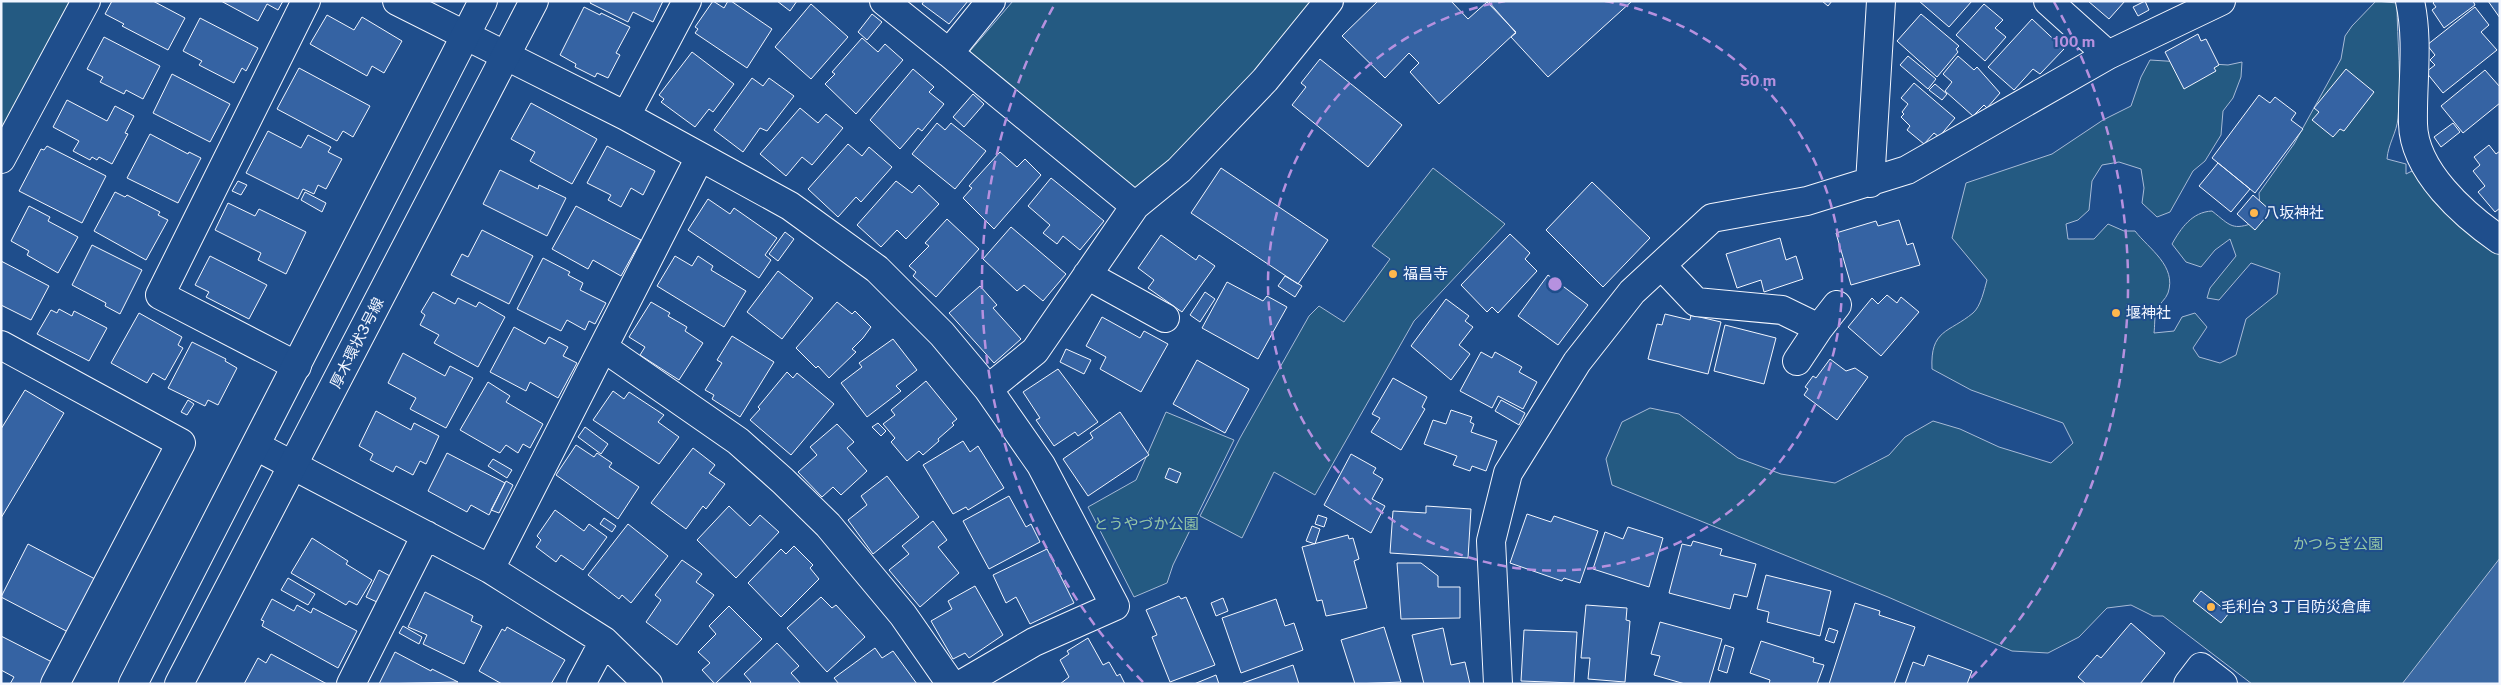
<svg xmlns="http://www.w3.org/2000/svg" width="2501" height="685" viewBox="0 0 2501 685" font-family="'Public Sans','Noto Sans JP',sans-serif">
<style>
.green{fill:#245a82;stroke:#a8bbd7}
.water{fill:#3b69a3;stroke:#a8bbd7}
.building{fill:#3563a3;stroke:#f2f6ff}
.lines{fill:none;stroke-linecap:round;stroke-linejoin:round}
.street-casing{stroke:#f2f6ff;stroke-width:30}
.secondary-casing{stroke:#f2f6ff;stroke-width:30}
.street{stroke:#1f4e8c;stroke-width:28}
.secondary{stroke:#1f4e8c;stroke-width:28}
.ring{fill:none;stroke:#b691df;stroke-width:2.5;stroke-dasharray:9 6}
.poi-dot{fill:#ffb74d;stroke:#1f4e8c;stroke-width:2}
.labels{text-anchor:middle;stroke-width:4;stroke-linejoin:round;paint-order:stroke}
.poi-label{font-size:15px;fill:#f2f6ff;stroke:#1f4e8c;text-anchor:start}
.street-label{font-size:15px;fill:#f2f6ff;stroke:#1f4e8c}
.park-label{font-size:15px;fill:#97c8a6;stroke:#1f4e8c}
.centre{fill:#b691df;stroke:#1f4e8c;stroke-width:2.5}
.ring-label{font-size:15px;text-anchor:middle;font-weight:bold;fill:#b691df;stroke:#1f4e8c;stroke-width:4;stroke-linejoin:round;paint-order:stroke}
</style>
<rect width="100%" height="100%" fill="#1f4e8c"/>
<path class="green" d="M1,1H70L1,131Z
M1013,1H1309L1313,4L1169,171L1139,193L977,63L970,51Z
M2376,1L2397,3C2397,41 2402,80 2398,118C2397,132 2388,144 2387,159L2406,164V174L2414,170L2500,249V629L2457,684H2252L2163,616H2153L2131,605L2107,608L2079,637L2048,653L2012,651L1888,597L1612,485L1606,459L1622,422L1650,408L1679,414L1738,458L1781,474L1835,483L1889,455L1905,437L1933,421L1960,429L1999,447L2051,463L2073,443L2063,423L1971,390L1932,369C1930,329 1949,333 1973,313C1981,306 1984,290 1987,280L1952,238L1966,183L2052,154L2103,120L2131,106L2141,77L2150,60L2228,65L2242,62L2241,77L2233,98L2223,111L2221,135L2205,161L2193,171L2170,212L2157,217L2142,203L2144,188L2141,169L2119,162L2102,165L2092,181L2089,210L2078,220L2066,224L2068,239H2094L2108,224L2124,231H2135C2149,249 2177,266 2168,293C2166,299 2159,304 2157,309C2154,316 2155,326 2154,333L2174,331L2182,317L2195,313L2207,327L2193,348L2199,357L2220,363L2236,355L2246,319L2277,294L2280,273L2251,263L2219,300L2207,298L2210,288L2236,256L2230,239L2215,250L2201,267L2186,262L2172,244C2181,228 2192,212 2212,211C2231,226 2232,231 2256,222L2260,207L2259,193L2294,144L2341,59L2345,36L2352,26Z
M1433,168L1505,224L1414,321L1315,495L1274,472L1242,538L1200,516L1240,438L1309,316L1319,306L1344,322L1390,259L1372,246Z
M1166,412L1234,440L1173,565L1167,583L1134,597L1088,507L1136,480Z"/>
<path class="water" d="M2500,558V684H2402Z"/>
<path class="building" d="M112,1H153L185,18L168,50L122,26L124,24L105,14Z
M221,1H283L278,10L267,4L258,21Z
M591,1H663L653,22L633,12L628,22L590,3Z
M713,1L724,8L728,1H731L772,29L747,68L695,33L698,29L695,27Z
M777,1H797L790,11Z
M924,1H968L949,24L922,4Z
M1378,1H1451L1468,19L1487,2L1516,32L1439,104L1410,72L1419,63L1409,53L1385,78L1342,36Z
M1488,1H1632L1548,77L1511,37L1516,33Z
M1822,1H1832L1828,6Z
M1919,1H1972L1949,27Z
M2088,1H2125L2109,19Z
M2145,1L2149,10L2138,16L2133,7Z
M2435,1H2473L2475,5L2444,28L2432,10L2436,7L2433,3Z
M2488,1H2500V18Z
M811,4L848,37L811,79L775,47Z
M1984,4L2003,20L1995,28L2006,37L1985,61L1956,35Z
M584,7L600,15L601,13L630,27L616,53L620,55L608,78L597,73L595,77L575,67L576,64L560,55Z
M2475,7L2489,25L2481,32L2497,50L2443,93L2426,72L2435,65L2430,60L2435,55L2427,45Z
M872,14L882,22L867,40L858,32Z
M1921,14L1959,46L1956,49L1958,52L1937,77L1897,41Z
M327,15L354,30L362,17L402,41L384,73L372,66L367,76L310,44Z
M200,18L258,48L246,71L242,68L234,83L199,65L202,61L183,51Z
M2032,19L2064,49L2040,74L2033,69L2014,90L1988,67Z
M2198,34L2201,41L2206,39L2219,65L2214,68L2216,71L2184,89L2165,52Z
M104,37L160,66L143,99L126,90L124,94L100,82L103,77L87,69Z
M862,38L878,52L885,44L903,60L856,114L825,84L835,74L832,72Z
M692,52L734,84L713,112L709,109L695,127L661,102L664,99L659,95Z
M1908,56L1936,79L1928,89L1900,65Z
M1958,56L1974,70L1977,67L2000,93L1987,108L1984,105L1973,116L1945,91L1952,82L1943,74Z
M1320,59L1402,125L1368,167L1292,105L1306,87L1301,83Z
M299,68L370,106L353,137L343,131L337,141L277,109Z
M913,69L934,87L929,92L944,104L922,131L918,128L900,149L870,120Z
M2346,69L2374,92L2344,131L2340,129L2333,137L2312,120L2319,112L2314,108Z
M2485,70L2500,87V103L2463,133L2441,106Z
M172,74L230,104L210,142L153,113Z
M752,78L763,86L769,78L794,96L767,131L760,128L743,152L714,130Z
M1914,83L1955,118L1939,137L1934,133L1924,144L1907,130L1910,126L1901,117L1904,114L1902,112L1908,104L1901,98Z
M1935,84L1947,94L1942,100L1929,90Z
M973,94L984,104L964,127L953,117Z
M2259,95L2270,103L2275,97L2296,113L2291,120L2303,129L2255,193L2212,158Z
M67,100L107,121L115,106L134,116L125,133L128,134L112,164L99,157L97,160L92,157L90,160L73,151L79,141L53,127Z
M531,103L597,139L572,184L530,161L535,152L511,139Z
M800,108L818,123L826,114L843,128L812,165L802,157L786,176L760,154Z
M937,123L945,130L951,123L986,151L955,189L912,154Z
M2453,123L2460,132L2441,147L2434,137Z
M268,131L301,148L308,135L331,147L328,152L342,159L326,189L318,185L314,194L303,189L298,199L246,173Z
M150,134L188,154L189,152L201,158L178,203L127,178Z
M848,144L862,156L869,147L892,167L861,202L856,197L838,217L808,189Z
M2489,145L2496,154L2500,151V208L2495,212L2478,192L2485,186L2473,171L2480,165L2474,157Z
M47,146L106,176L82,223L19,191L41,149L44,150Z
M607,146L655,171L643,195L631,188L621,207L608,200L611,195L587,183Z
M1000,152L1017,167L1025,159L1041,175L994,229L963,198L972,188L969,186Z
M2218,163L2250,189L2231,212L2199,186Z
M1221,168L1328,240L1298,284L1191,213Z
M500,170L538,189L539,185L566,198L547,236L483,204Z
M1051,178L1104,221L1080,250L1063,236L1057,244L1043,233L1050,225L1028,206Z
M238,181L247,185L241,195L232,191Z
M896,181L912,193L919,185L939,204L906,239L897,230L881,247L857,225Z
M1592,182L1650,238L1603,287L1546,230Z
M115,192L125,197L127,195L160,212L158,215L168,220L146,260L94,231Z
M305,192L326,203L322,212L301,200Z
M2253,195L2271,211L2255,230L2237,214Z
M708,199L730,214L734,208L777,238L765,255L771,260L759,278L688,230Z
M228,203L255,216L259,209L306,232L286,274L258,260L261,253L215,230Z
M29,206L50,217L48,221L78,237L58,273L27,255L29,251L11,241Z
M576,206L641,240L621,276L593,260L588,269L552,249Z
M947,219L979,249L936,297L913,276L916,272L909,266L929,246L925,243Z
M1899,220L1907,245L1913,243L1920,265L1851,285L1836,233L1876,221L1878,226Z
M1011,227L1066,274L1043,301L1024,285L1017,291L983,259Z
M482,230L533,256L509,304L451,275L462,254L468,257Z
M785,232L794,239L778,261L769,254Z
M1510,234L1530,253L1525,259L1537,271L1498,313L1492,307L1487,312L1461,285Z
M1161,235L1196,260L1199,255L1215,266L1182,312L1148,288L1154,280L1138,268Z
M1780,238L1786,260L1796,256L1803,279L1764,292L1761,280L1737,288L1726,254Z
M92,245L142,270L120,314L105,306L106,303L72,285Z
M210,256L267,285L249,319L206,297L209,292L195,285Z
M675,256L692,266L698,256L713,266L711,270L746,291L724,327L657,286Z
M543,258L570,272L568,275L583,283L580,290L606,303L595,324L589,321L585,330L567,320L561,331L517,309Z
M1,261L49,286L31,320L1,305Z
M778,271L813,298L782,339L747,312Z
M1548,275L1588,305L1558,345L1518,316Z
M1285,276L1302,286L1295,297L1278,286Z
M1227,282L1263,301L1267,296L1287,307L1258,359L1202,328Z
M980,286L997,305L993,308L1021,339L994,363L949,313Z
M433,292L455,304L458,298L476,307L479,302L505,317L478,367L434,343L439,335L420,325L425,315L421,312Z
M1205,292L1215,299L1200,322L1190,315Z
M1887,295L1897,303L1901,297L1919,312L1881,356L1848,327L1872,298L1878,304Z
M1446,299L1469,316L1465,321L1473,327L1459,345L1470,354L1451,380L1411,346Z
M651,302L670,313L668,316L687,327L685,331L703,343L679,380L640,355L645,347L629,337Z
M837,302L852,314L855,311L871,327L863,338L852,349L856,352L829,378L818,366L816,368L796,348Z
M59,309L72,316L74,311L107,328L89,361L37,334L51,310L57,313Z
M139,313L182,337L178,345L183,348L165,380L153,373L147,383L111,363Z
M1665,314L1690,320L1691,315L1721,322L1708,374L1648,359L1657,324L1662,325Z
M1102,317L1140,338L1144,331L1168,344L1141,392L1100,369L1106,357L1086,346Z
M1725,325L1776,338L1764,384L1714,371Z
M514,327L545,344L549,337L568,347L563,356L577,363L558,398L530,382L526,391L490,372Z
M732,336L774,362L740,417L712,399L714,395L705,390L722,363L717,360Z
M893,339L917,370L896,386L901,391L867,417L841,383L862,367L859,363Z
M192,342L226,359L225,361L237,368L218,405L208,400L205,406L168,388Z
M1066,349L1091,360L1084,374L1060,362Z
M1481,352L1492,358L1495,352L1522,367L1519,372L1537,382L1523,409L1498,396L1492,408L1460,391Z
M403,353L445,376L450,366L473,378L446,428L410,409L416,398L388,383Z
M1830,359L1846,371L1855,368L1868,377L1837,420L1804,395L1808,389L1805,387L1813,376L1816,378Z
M1197,360L1249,389L1225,433L1173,404Z
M1058,369L1098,422L1078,436L1075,432L1054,446L1036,420L1040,418L1023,392Z
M787,372L793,378L797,373L834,404L791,455L750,420L760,409L758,407Z
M1393,378L1427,397L1422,407L1425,409L1401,450L1371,432L1380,418L1372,414Z
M926,381L957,419L952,423L954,425L938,439L939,441L923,455L919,451L907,461L891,442L895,438L883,424L895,415L891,410Z
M488,382L510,396L506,402L543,424L530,448L523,444L518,453L506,445L500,453L460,430Z
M25,390L64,413L1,518V429Z
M613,391L624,399L629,392L664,415L658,422L679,437L659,464L593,420Z
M188,400L194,404L187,415L181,412Z
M1501,400L1525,413L1519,425L1495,411Z
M1451,410L1472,417L1470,422L1474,424L1471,432L1497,441L1486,471L1472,466L1470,471L1453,465L1457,456L1424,444L1433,420L1446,424Z
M376,411L411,430L414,423L439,436L426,464L420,461L413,475L396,466L393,472L370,460L373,454L359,446Z
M1120,412L1149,455L1088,496L1063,459L1093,438L1090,433Z
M878,423L886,431L881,436L872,427Z
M837,424L854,442L847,448L867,471L841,495L833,487L822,497L798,472L817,455L810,447Z
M585,427L608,444L601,454L578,437Z
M963,441L970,452L978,446L1004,488L968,510L966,507L953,514L923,465Z
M576,445L594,457L597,453L612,463L609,467L639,487L618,519L556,475Z
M693,448L715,465L709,473L725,484L706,509L703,506L686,529L651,503Z
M447,453L505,483L489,515L471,505L467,512L428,491Z
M1351,454L1376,468L1373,473L1383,479L1372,499L1385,506L1371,533L1324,505Z
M493,459L512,470L507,478L488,466Z
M1169,468L1181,473L1177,483L1165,478Z
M887,476L919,517L873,554L848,520L867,505L861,496Z
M506,481L513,485L499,513L491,510Z
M1009,496L1026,527L1031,524L1040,542L989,569L963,521Z
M729,506L750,526L760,515L779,532L736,578L697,540Z
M1426,506L1471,509L1468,558L1390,553L1393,511L1426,513Z
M555,510L584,531L589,524L607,537L583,570L561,555L556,562L536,547L541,540L537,536Z
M1527,514L1551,522L1554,516L1598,531L1580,583L1564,578L1562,581L1510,563Z
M1318,515L1327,518L1324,527L1315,524Z
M604,518L616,526L612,532L600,524Z
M933,521L947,540L938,547L959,573L920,607L889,570L909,554L902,546Z
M628,524L668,556L631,603L622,595L619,599L588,575Z
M1312,526L1320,529L1315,544L1306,541Z
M1628,527L1663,538L1649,587L1593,569L1605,532L1623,539Z
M1348,535L1349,539L1353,538L1359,559L1354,561L1367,608L1326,616L1322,600L1317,601L1302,547Z
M312,538L348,561L346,564L372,580L357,605L349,601L346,605L291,573Z
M1693,541L1722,549L1720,555L1756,564L1747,597L1734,594L1730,609L1669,593L1682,544L1691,546Z
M28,544L95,579L68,632L1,597Z
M794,546L813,565L810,568L819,579L781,617L748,583L781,549L786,554Z
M1047,549L1074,603L1030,624L1016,597L1006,603L993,575Z
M682,560L702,574L696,582L714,595L677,645L646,622L661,600L655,595Z
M1397,563H1421L1438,576V587H1460V618L1401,619Z
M379,570L390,576L377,602L366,597Z
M1766,575L1831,591L1820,636L1767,622L1769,612L1757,609Z
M288,578L315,594L308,605L281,590Z
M975,586L1003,635L969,658L965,653L953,659L931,621L952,609L948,601Z
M2201,591L2229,613L2221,623L2193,601Z
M425,592L473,616L471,621L482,626L464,664L423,644L427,635L408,627Z
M1179,596L1181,599L1186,597L1215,665L1170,682L1152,637L1157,635L1146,610Z
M821,597L832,608L836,605L865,637L827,672L787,628Z
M1223,598L1228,611L1216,616L1211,603Z
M272,599L294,611L297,605L311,613L313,608L357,631L338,668L262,626L264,621L261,620Z
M1276,599L1285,626L1294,623L1303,650L1241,673L1222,618Z
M1855,603L1880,611L1879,615L1915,627L1894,684H1829Z
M1586,605L1627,608L1626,620L1630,621L1625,682L1588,679L1590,658H1581Z
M729,606L762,639L715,684L702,670L710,663L698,652L716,634L709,626Z
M1660,622L1722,639L1709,684H1685L1654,675L1660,656L1651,654Z
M2131,623L2165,653L2140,684H2086L2078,677L2097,655L2101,658Z
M403,626L422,637L419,644L399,633Z
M507,627L565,660L551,684H502L479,671L502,629L505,631Z
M1384,627L1401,682L1355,684L1341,640Z
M1443,628L1451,665L1465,662L1470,684H1424L1412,635Z
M1829,628L1838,631L1834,643L1825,640Z
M1524,630L1577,632L1574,683L1521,681Z
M1,636L52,662L40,684H10L14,677L1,670Z
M1088,638L1103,665L1109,662L1117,676L1120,674L1125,684H1060L1069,677L1060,660L1069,654L1067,651Z
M1761,641L1814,658L1813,662L1824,665L1817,684H1769L1770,680L1750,673Z
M777,643L799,666L791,673L801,684H749L751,682L744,674Z
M1725,645L1734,648L1727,673L1718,670Z
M875,648L882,658L893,651L917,684H839L834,678Z
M395,652L431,671L432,669L458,682L379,684Z
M271,654L327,684H244L258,658L266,663Z
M1928,655L1972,671L1967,684H1905L1913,662L1924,666Z
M1293,665L1299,684H1243V683Z
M1216,675L1219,684H1194Z"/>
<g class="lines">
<g class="street-casing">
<path id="street" d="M397,1L626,116L790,206L877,269L942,334L988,389L1041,465L1115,606L1034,642L962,684
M884,1L949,53
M991,1L949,53L1135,206
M2048,1L2108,55
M2410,1C2419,42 2412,82 2413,124C2414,171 2464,215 2500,240
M626,116L687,1
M1,159L86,1
M1870,183L1881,1
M1662,266L1696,302L1782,310L1819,328L1837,305
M1087,275L1165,318
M1,345L181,443L55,684
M604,348L738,441L783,481L828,525L903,615L951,684
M1797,361L1819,328
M297,366L160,295L306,1
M988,389L1035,351L1135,206L1179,170L1265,80L1329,1
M256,446L490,569L604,641L648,684
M490,569L700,157
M351,684L426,535
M581,684L604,641
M1498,684L1491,541L1508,473L1577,362L1632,292L1712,218L1807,201L1907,170L2108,55L2221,1
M2188,684L2201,667L2223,684"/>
</g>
<g class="secondary-casing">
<path id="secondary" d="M133,684L483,1
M179,684L534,1"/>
</g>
<use href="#street" class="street"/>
<use href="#secondary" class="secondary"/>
</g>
<g class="ring">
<path d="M1605 1A287 287 0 1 1 1505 1"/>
<path d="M1143 682A573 573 0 0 1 1056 2M2054 2A573 573 0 0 1 1967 682"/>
</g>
<g class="poi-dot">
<circle cx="2254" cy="213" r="5"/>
<circle cx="1393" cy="274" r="5"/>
<circle cx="2116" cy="313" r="5"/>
<circle cx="2211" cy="607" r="5"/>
</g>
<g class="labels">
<g class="poi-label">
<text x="2264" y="218">八坂神社</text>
<text x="1403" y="279">福昌寺</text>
<text x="2126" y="318">堰神社</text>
<text x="2221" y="612">毛利台３丁目防災倉庫</text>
</g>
<g class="street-label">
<text transform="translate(357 343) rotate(-63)" y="5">厚木環状3号線</text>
</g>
<g class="park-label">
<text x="1146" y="529">とうやづか公園</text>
<text x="2338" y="549">かつらぎ公園</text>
</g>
</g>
<circle cx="1555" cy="284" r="8" class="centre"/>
<g class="ring-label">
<text x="2074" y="47">100 m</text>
<text x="1758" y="86">50 m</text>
</g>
<rect width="2501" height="685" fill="none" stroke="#f2f6ff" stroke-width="5"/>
</svg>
